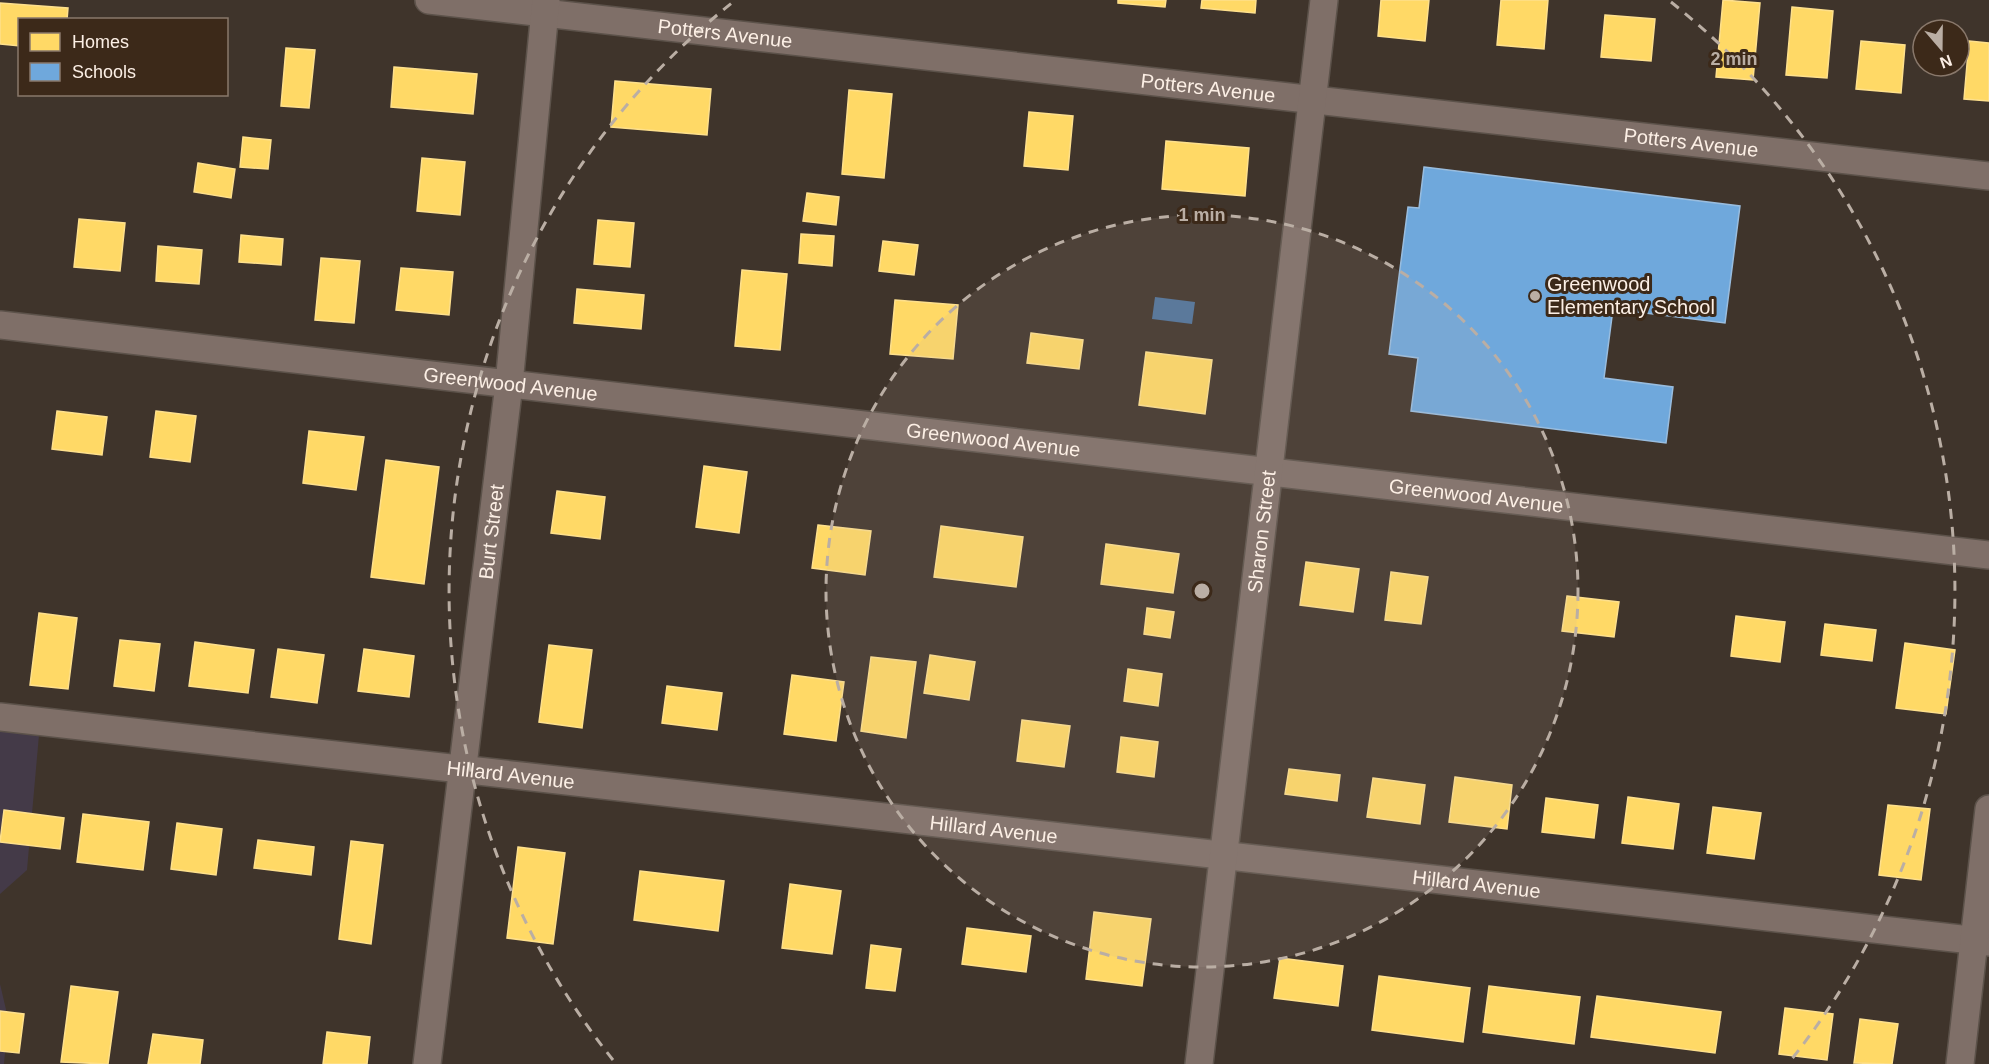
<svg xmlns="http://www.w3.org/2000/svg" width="1989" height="1064" viewBox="0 0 1989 1064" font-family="Helvetica,sans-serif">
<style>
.commercial{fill:#443a48}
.water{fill:#4e729a}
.homes{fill:#ffd966;stroke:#fee08c;stroke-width:1.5}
.schools{fill:#6fa8dc;stroke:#99bddf;stroke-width:1.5}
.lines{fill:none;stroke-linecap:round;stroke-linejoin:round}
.minor-casing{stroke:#5c524a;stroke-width:30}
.minor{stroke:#7f6f68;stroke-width:27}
.ring{fill:none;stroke:#baaea4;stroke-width:3;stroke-dasharray:10 8}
.poi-dot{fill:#baaea4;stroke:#3c2919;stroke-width:2}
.labels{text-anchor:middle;stroke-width:6;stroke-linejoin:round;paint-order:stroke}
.street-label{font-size:20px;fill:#fcefe5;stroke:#3c2919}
.poi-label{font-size:20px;fill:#fcefe5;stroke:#3c2919;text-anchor:start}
.centre{fill:#baaea4;stroke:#3c2919;stroke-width:3}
.ring-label{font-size:18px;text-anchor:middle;font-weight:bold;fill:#baaea4;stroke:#3c2919;stroke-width:6;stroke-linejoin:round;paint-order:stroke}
</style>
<rect width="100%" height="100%" fill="#3f342b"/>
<path class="commercial" d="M0,725L39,735L27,870L0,894Z
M0,984L8,1018L4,1064H0Z"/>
<path class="water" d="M1155,297L1195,302L1192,324L1152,319Z"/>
<path class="homes" d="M1118,0H1166L1165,7L1118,3Z
M1202,0H1256L1255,13L1201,8Z
M1381,0H1429L1425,41L1378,36Z
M1501,0H1548L1544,49L1497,45Z
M1723,0L1760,3L1753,80L1716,77Z
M0,3L68,8L67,20H20V46L0,44Z
M1792,7L1833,11L1827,78L1786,75Z
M1605,15L1655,19L1651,61L1601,57Z
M1861,41L1905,45L1901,93L1856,89Z
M1969,41L1989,43V101L1964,99Z
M286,48L315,50L309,108L281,106Z
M394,67L477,74L473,114L391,107Z
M615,81L711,89L707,135L611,127Z
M849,90L892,94L884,178L842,174Z
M1029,112L1073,116L1068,170L1024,166Z
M243,137L271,140L268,169L240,167Z
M1166,141L1249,148L1245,196L1162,189Z
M422,158L465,162L460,215L417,211Z
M198,163L235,169L231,198L194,192Z
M807,193L839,197L836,225L803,221Z
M79,219L125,223L120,271L74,267Z
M598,220L634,223L630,267L594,264Z
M801,234L834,236L832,266L799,263Z
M241,235L283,239L281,265L239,262Z
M883,241L918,245L914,275L879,271Z
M158,246L202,250L199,284L156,281Z
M321,258L360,261L354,323L315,320Z
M401,268L453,272L449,315L396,310Z
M742,270L787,274L780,350L735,346Z
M577,289L644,295L641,329L574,323Z
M895,300L958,305L953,359L890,354Z
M1031,333L1083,340L1079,369L1027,363Z
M1146,352L1212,360L1205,414L1139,405Z
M57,411L107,417L102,455L52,449Z
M156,411L196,416L190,462L150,457Z
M309,431L364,437L356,490L303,483Z
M386,460L439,467L424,584L371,577Z
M704,466L747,472L739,533L696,527Z
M557,491L605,497L600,539L551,533Z
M818,525L871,531L865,575L812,568Z
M941,526L1023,537L1016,587L934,577Z
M1106,544L1179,554L1173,593L1101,584Z
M1306,562L1359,569L1353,612L1300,605Z
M1391,572L1428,577L1421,624L1385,620Z
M1567,596L1619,602L1614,637L1562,631Z
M1147,608L1174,612L1170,638L1144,634Z
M39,613L77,618L68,689L30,685Z
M1736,616L1785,622L1780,662L1731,656Z
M1825,624L1876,630L1872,661L1821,655Z
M120,640L160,644L154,691L114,686Z
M195,642L254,650L248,693L189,686Z
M1905,643L1955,650L1946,714L1896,708Z
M549,645L592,650L582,728L539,722Z
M278,649L324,655L317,703L271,697Z
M364,649L414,656L409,697L358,691Z
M930,655L975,662L969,700L924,693Z
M871,657L916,662L906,738L861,731Z
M1128,669L1162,674L1158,706L1124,701Z
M792,675L844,682L836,741L784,734Z
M667,686L722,693L717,730L662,723Z
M1022,720L1070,726L1064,767L1017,761Z
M1121,737L1158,742L1154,777L1117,772Z
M1289,769L1340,775L1337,801L1285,794Z
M1455,777L1512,785L1507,829L1449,822Z
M1373,778L1425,785L1420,824L1367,817Z
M1628,797L1679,804L1673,849L1622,843Z
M1546,798L1598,805L1594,838L1542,832Z
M1888,805L1930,809L1921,880L1879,875Z
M1713,807L1761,813L1754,859L1707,853Z
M4,810L64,818L60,849L0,842Z
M83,814L149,822L143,870L77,862Z
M177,823L222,829L216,875L171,869Z
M258,840L314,847L311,875L254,868Z
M351,841L383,845L371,944L339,939Z
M518,847L565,853L553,944L507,938Z
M640,871L724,881L718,931L634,920Z
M790,884L841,891L832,954L782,948Z
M1094,912L1151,919L1142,986L1086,979Z
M967,928L1031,936L1026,972L962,964Z
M871,945L901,949L895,991L866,988Z
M1280,958L1343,966L1338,1006L1274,998Z
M1379,976L1470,988L1463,1042L1372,1030Z
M71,986L118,992L108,1064L61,1062Z
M1489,986L1580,997L1574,1044L1483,1032Z
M1597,996L1721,1012L1715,1053L1591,1037Z
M1785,1008L1833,1014L1827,1060L1779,1054Z
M0,1011L24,1014L19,1053L0,1051Z
M1860,1019L1898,1024L1892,1064L1854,1063Z
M327,1032L370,1037L367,1064H323Z
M153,1034L203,1040L200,1064H148Z"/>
<path class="schools" d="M1424,167L1740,206L1725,323L1613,309L1604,378L1673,387L1666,443L1411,411L1418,358L1389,354L1408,207L1419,208Z"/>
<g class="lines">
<g class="minor-casing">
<g id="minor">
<path id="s1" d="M429,0L1989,176"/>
<path id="s2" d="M0,325L1989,555"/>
<path id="s3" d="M0,717L1989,942"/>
<path id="s4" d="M427,1064L509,384L546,0"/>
<path id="s5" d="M1199,1064L1324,0"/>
<path d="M1960,1064L1989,809"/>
</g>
</g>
<use href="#minor" class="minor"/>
</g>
<circle cx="1202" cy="591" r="376" fill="#baaea4" fill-opacity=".12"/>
<g class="ring">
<circle cx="1202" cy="591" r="376"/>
<path d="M613 1060A753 753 0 0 1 733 2M1671 2A753 753 0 0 1 1791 1060"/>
</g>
<circle class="poi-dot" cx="1535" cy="296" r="6"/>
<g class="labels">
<g class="street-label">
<text dy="7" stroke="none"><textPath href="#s1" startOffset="298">Potters Avenue</textPath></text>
<text dy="7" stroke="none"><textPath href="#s1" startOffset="784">Potters Avenue</textPath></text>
<text dy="7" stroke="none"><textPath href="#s1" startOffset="1270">Potters Avenue</textPath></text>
<text dy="7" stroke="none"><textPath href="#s2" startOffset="514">Greenwood Avenue</textPath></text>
<text dy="7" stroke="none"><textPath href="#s2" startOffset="1000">Greenwood Avenue</textPath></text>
<text dy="7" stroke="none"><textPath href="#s2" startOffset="1486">Greenwood Avenue</textPath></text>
<text dy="7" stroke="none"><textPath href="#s4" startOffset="536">Burt Street</textPath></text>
<text dy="7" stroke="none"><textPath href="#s5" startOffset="536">Sharon Street</textPath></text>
<text dy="7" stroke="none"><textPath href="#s3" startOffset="514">Hillard Avenue</textPath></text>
<text dy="7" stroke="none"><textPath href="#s3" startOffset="1000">Hillard Avenue</textPath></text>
<text dy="7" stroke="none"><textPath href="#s3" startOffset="1486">Hillard Avenue</textPath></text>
</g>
<g class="poi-label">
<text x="1547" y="291">Greenwood<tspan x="1547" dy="23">Elementary School</tspan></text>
</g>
</g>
<circle cx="1202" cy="591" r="9" class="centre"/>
<g class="ring-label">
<text x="1734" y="65">2 min</text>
<text x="1202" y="221">1 min</text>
</g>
<rect x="18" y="18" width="210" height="78" fill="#3c2919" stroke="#89786b" stroke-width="1.5"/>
<rect x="30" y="33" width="30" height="18" fill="#ffd966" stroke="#89786b" stroke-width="1.5"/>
<text x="72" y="48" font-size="18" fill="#fcefe5">Homes</text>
<rect x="30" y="63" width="30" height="18" fill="#6fa8dc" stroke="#89786b" stroke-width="1.5"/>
<text x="72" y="78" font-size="18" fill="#fcefe5">Schools</text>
<g transform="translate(1941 48) rotate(160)"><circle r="28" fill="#3c2919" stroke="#89786b" stroke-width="1.5"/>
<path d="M0-4.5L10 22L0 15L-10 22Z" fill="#baaea4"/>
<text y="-9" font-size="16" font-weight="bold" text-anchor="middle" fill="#fcefe5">N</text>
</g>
</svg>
